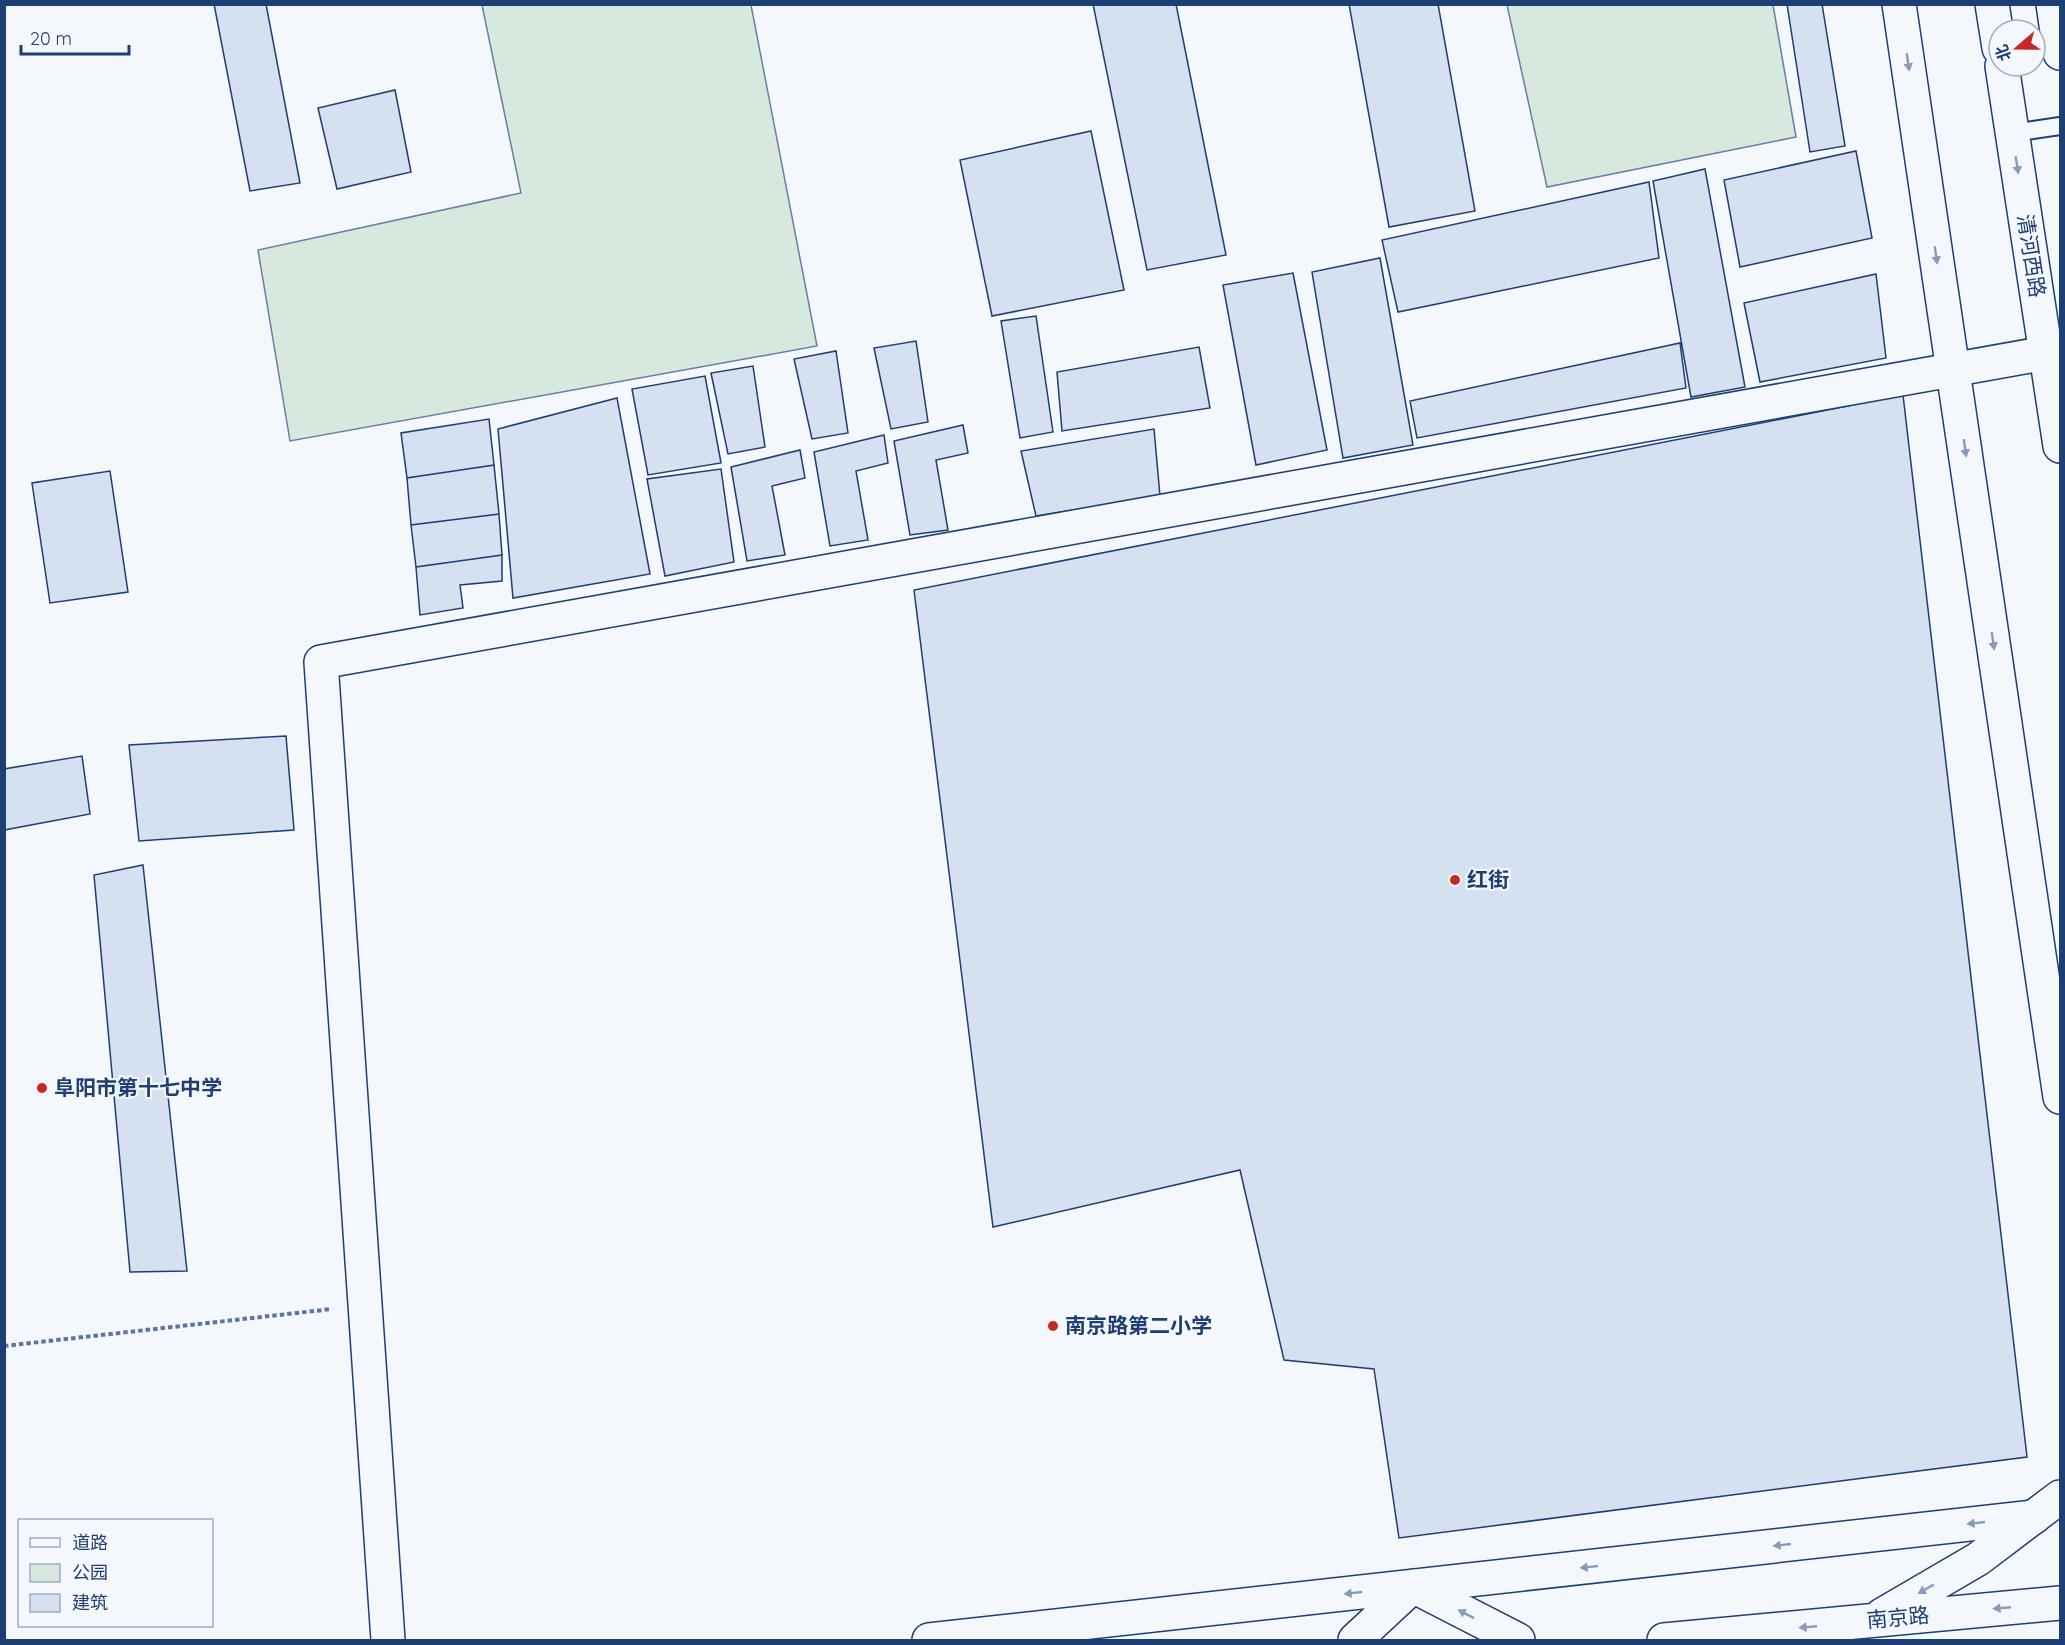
<svg xmlns="http://www.w3.org/2000/svg" width="2065" height="1645" viewBox="0 0 2065 1645" font-family="Quicksand,'Noto Sans SC',sans-serif">
<style>
.green{fill:#d7e8df;stroke:#687fa3;stroke-width:1.5}
.building{fill:#d5e0f0;stroke:#1d3f73;stroke-width:1.5}
.lines{fill:none;stroke-linecap:round;stroke-linejoin:round}
.service-casing{stroke:#1d3f73;stroke-width:20}
.minor-casing{stroke:#1d3f73;stroke-width:36}
.tertiary-casing{stroke:#1d3f73;stroke-width:36}
.primary-casing{stroke:#1d3f73;stroke-width:36}
.path{stroke:#5e769c;stroke-width:4;stroke-dasharray:4.5 3;stroke-linecap:butt}
.service{stroke:#f4f7fb;stroke-width:16}
.minor{stroke:#f4f7fb;stroke-width:33}
.tertiary{stroke:#f4f7fb;stroke-width:33}
.primary{stroke:#f4f7fb;stroke-width:33}
.oneway{fill:#889bb7}
.poi-dot{fill:#c62828;stroke:#f4f7fb;stroke-width:2}
.labels{text-anchor:middle;stroke-width:4.5;stroke-linejoin:round;paint-order:stroke}
.street-label{font-size:21px;fill:#1d3f73;stroke:#f4f7fb}
.poi-label{font-size:21px;font-weight:bold;fill:#1d3f73;stroke:#f4f7fb;text-anchor:start}
</style>
<rect width="100%" height="100%" fill="#f4f7fb"/>
<path class="green" d="M482,5H751L817,346L290,441L258,250L521,193Z
M1507,5H1773L1796,137L1547,187Z"/>
<path class="building" d="M214,4H266L300,183L250,191Z
M1093,4H1176L1226,255L1147,270Z
M1349,4H1438L1475,211L1389,227Z
M1787,4H1822L1845,146L1810,152Z
M395,90L411,172L337,189L318,108Z
M1091,131L1124,290L992,316L960,160Z
M1856,151L1872,238L1740,267L1724,180Z
M1705,169L1745,387L1691,397L1653,181Z
M1649,182L1659,258L1398,312L1382,240Z
M1380,258L1413,445L1343,458L1312,272Z
M1293,273L1327,450L1256,465L1223,285Z
M1876,274L1886,358L1760,382L1744,303Z
M1036,316L1053,432L1020,438L1001,321Z
M916,341L928,422L891,429L874,348Z
M1680,343L1686,388L1417,438L1410,401Z
M1199,347L1210,408L1062,431L1057,372Z
M836,351L848,433L812,439L794,359Z
M753,366L765,447L728,454L711,373Z
M705,376L721,463L648,475L632,389Z
M1903,395L2027,1457L1399,1538L1374,1369L1284,1360L1240,1170L993,1227L914,590Z
M617,398L650,574L513,598L498,429Z
M489,419L494,465L407,478L401,433Z
M963,425L968,453L936,460L948,530L910,535L894,441Z
M1154,429L1160,496L1036,516L1021,451Z
M884,435L888,463L856,471L868,540L830,546L814,452Z
M800,450L805,478L772,486L785,555L747,561L731,467Z
M494,465L499,514L411,525L407,478Z
M721,469L734,562L665,576L647,479Z
M110,471L128,592L50,603L32,483Z
M499,514L502,555L416,567L411,525Z
M502,555V581L460,585L463,608L420,615L416,567Z
M286,736L294,830L139,841L129,745Z
M82,756L90,814L4,830V769Z
M143,865L187,1271L130,1272L94,875Z"/>
<g class="lines">
<g class="service-casing">
<path id="service" d="M2012,133L2060,126"/>
</g>
<g class="minor-casing">
<path id="minor" d="M388,1640L321,662L2046,353"/>
</g>
<g class="tertiary-casing">
<path id="tertiary" d="M1899,4L2060,1097
M929,1640L2034,1517
M1355,1640L1413,1586L1518,1640"/>
</g>
<g class="primary-casing">
<path id="primary" d="M1992,4L1999,48
M2053,4L2060,53
M2002,66L2060,446
M1882,1615L1978,1559L2060,1497
M1664,1640L2060,1603"/>
</g>
<path class="path" d="M4,1346L332,1309"/>
<use href="#service" class="service"/>
<use href="#minor" class="minor"/>
<use href="#tertiary" class="tertiary"/>
<use href="#primary" class="primary"/>
</g>
<defs><path id="oneway-solid" d="M-6-.8H1V-3.2L6.5 0L1 3.2V.8H-6Z" transform="scale(1.5)"/></defs>
<g class="oneway">
<use href="#oneway-solid" transform="translate(1908 62) rotate(82)"/>
<use href="#oneway-solid" transform="translate(2017 165) rotate(81)"/>
<use href="#oneway-solid" transform="translate(1936 255) rotate(82)"/>
<use href="#oneway-solid" transform="translate(1965 448) rotate(82)"/>
<use href="#oneway-solid" transform="translate(1993 641) rotate(82)"/>
<use href="#oneway-solid" transform="translate(1976 1523) rotate(174)"/>
<use href="#oneway-solid" transform="translate(1782 1545) rotate(174)"/>
<use href="#oneway-solid" transform="translate(1589 1567) rotate(174)"/>
<use href="#oneway-solid" transform="translate(1926 1589) rotate(150)"/>
<use href="#oneway-solid" transform="translate(1353 1593) rotate(174)"/>
<use href="#oneway-solid" transform="translate(2002 1608) rotate(175)"/>
<use href="#oneway-solid" transform="translate(1466 1614) rotate(-153)"/>
<use href="#oneway-solid" transform="translate(1808 1627) rotate(175)"/>
</g>
<g class="poi-dot">
<circle cx="1455" cy="880" r="6"/>
<circle cx="42" cy="1088" r="6"/>
<circle cx="1053" cy="1326" r="6"/>
</g>
<g class="labels">
<g class="street-label">
<text transform="translate(2031 256) rotate(81)" y="7">清河西路</text>
<text transform="translate(1898 1618) rotate(-5)" y="7">南京路</text>
</g>
<g class="poi-label">
<text x="1467" y="887">红街</text>
<text x="54" y="1095">阜阳市第十七中学</text>
<text x="1065" y="1333">南京路第二小学</text>
</g>
</g>
<rect width="2065" height="1645" fill="none" stroke="#1d3f73" stroke-width="12"/>
<rect x="18" y="1519" width="195" height="108" fill="#f4f7fb" stroke="#9eadc5" stroke-width="1.5"/>
<rect x="30" y="1538" width="30" height="9" fill="#f4f7fb" stroke="#9eadc5" stroke-width="1.5"/>
<text x="72" y="1549" font-size="18" fill="#1d3f73">道路</text>
<rect x="30" y="1564" width="30" height="18" fill="#d7e8df" stroke="#9eadc5" stroke-width="1.5"/>
<text x="72" y="1579" font-size="18" fill="#1d3f73">公园</text>
<rect x="30" y="1594" width="30" height="18" fill="#d5e0f0" stroke="#9eadc5" stroke-width="1.5"/>
<text x="72" y="1609" font-size="18" fill="#1d3f73">建筑</text>
<g transform="translate(2017 48) rotate(250)"><circle r="28" fill="#f4f7fb" stroke="#9eadc5" stroke-width="1.5"/>
<path d="M0-4.5L10 22L0 15L-10 22Z" fill="#c62828"/>
<text y="-9" font-size="16" font-weight="bold" text-anchor="middle" fill="#1d3f73">北</text>
</g>
<path d="M21 45v9h108v-9" fill="none" stroke="#1d3f73" stroke-width="3"/>
<text x="30" y="45" font-size="18" fill="#1d3f73" stroke="#f4f7fb" stroke-width="4.5" paint-order="stroke">20 m</text>
</svg>
